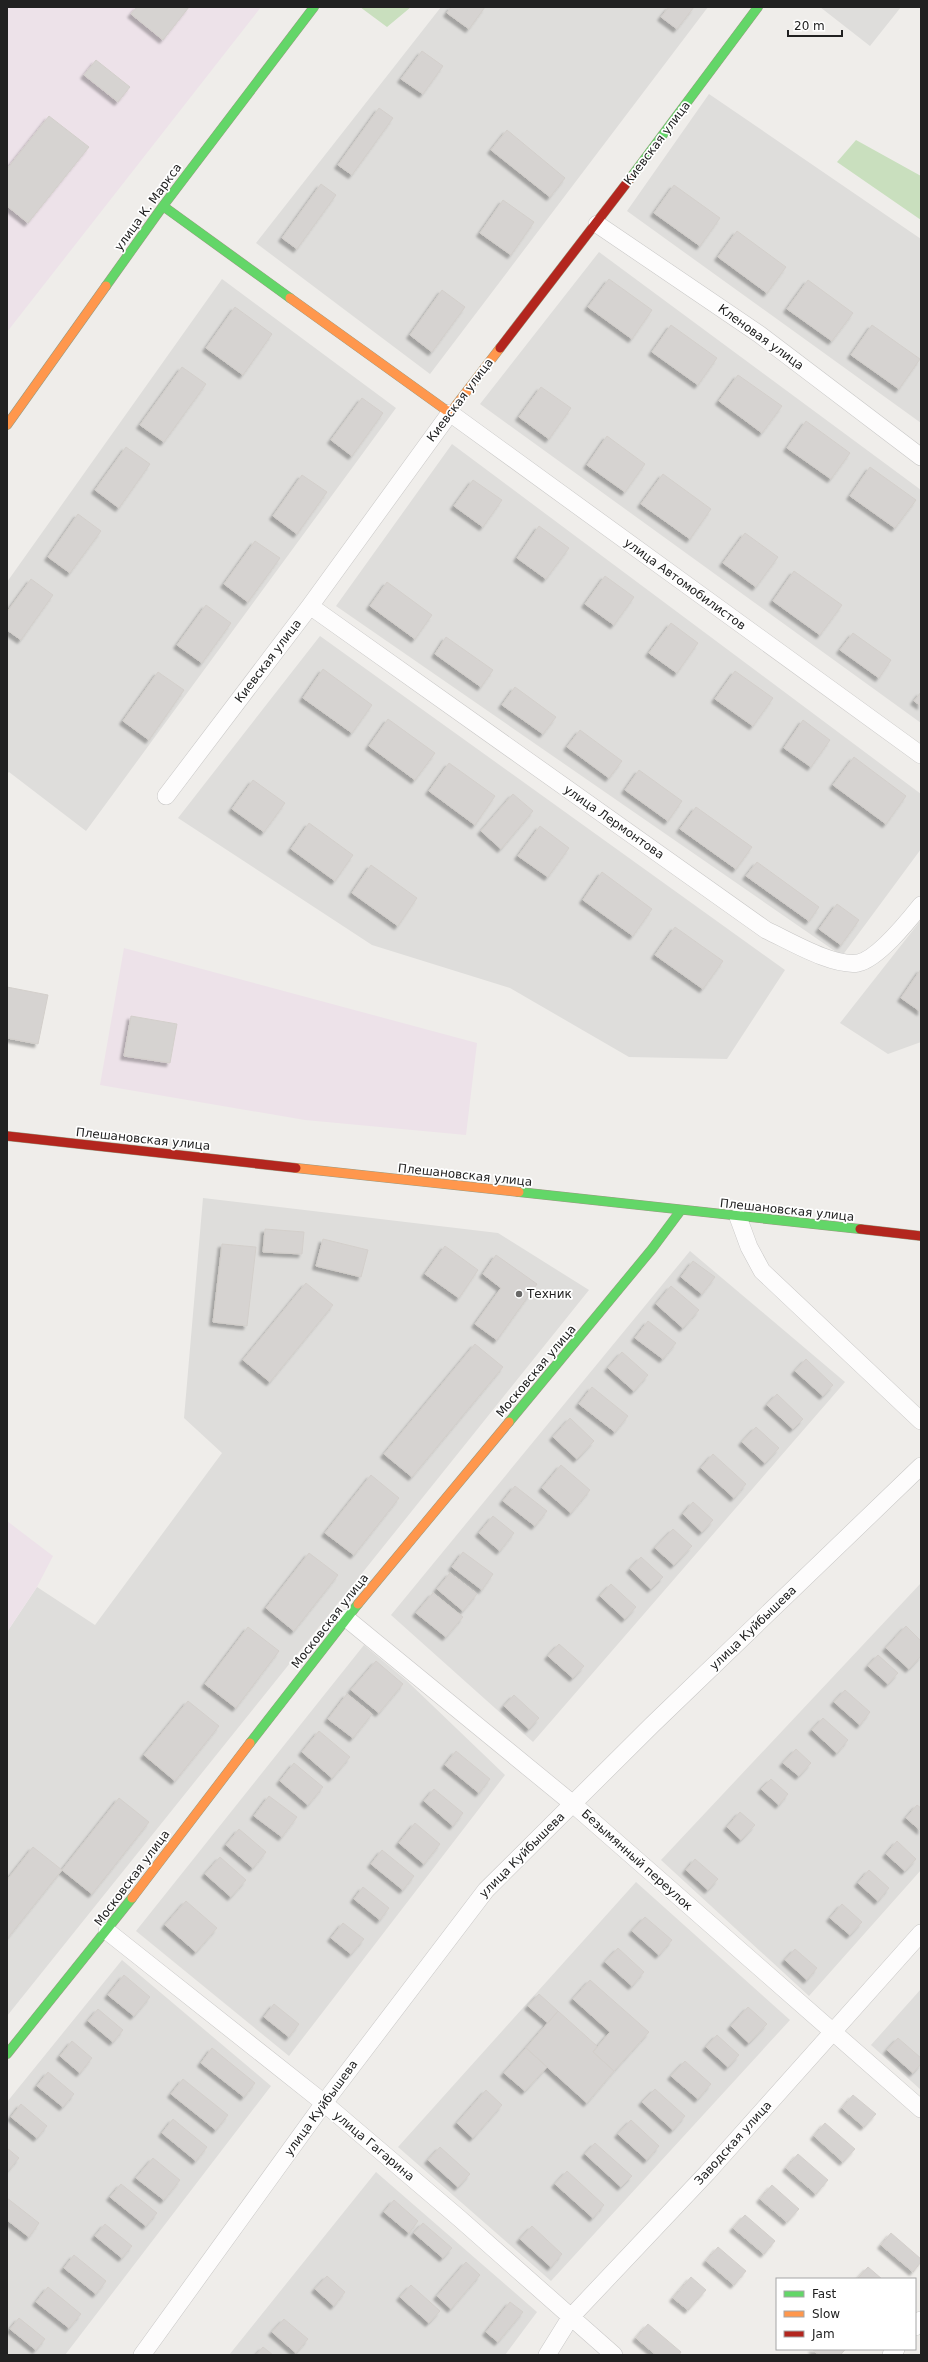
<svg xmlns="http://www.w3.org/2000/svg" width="928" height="2362" viewBox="0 0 928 2362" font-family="'DejaVu Sans',sans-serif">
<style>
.residential{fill:#dedddb}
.industrial{fill:#ede2e9}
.forest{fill:#c9dfbe}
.building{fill:#d6d3d1;stroke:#d3cfcb;filter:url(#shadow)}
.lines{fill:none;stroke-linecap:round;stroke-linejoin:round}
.street-casing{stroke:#c8c7c6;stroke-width:18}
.fast-casing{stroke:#999a80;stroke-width:10}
.slow-casing{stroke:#999a80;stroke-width:10}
.jam-casing{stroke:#999a80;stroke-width:10}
.street{stroke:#fdfcfc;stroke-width:17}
.fast{stroke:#63d668;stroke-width:9}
.slow{stroke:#ff974d;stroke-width:9}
.jam{stroke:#b3261e;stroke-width:9}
.poi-dot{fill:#696867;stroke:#fff;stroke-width:1.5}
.labels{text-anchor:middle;stroke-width:3.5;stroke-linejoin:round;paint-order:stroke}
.street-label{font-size:12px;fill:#212121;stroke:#fff}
.poi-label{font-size:12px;fill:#212121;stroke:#fff;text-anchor:start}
</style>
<defs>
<filter id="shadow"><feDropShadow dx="-3.5" dy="3.5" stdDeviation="1" flood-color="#0004"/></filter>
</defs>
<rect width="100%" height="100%" fill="#efedea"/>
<path class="residential" d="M441,7H708L430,374L256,243Z
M820,7H901L870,46Z
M709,94L921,239V423L627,211Z
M599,252L921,490V723L480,404Z
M222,279L396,408L86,831L9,772L7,774V582Z
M452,444L921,794V849L842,956L336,606Z
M320,636L785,970L727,1059L629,1057L510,988L372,945L178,818Z
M921,920V1042L888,1054L840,1023Z
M203,1198L498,1233L589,1290L7,2016V1632L37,1587L95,1625L222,1453L184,1418Z
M690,1251L845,1382L533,1742L391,1615Z
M921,1583V1870L809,1996L661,1860Z
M364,1645L407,1681L505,1775L289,2056L136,1931Z
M636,1882L790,2020L551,2281L398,2147Z
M122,1960L271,2086L65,2355H7V2102Z
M921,1989V2090L871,2045Z
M376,2172L537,2312L505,2355H229Z"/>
<path class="industrial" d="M7,7H261L7,332Z
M124,948L477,1043L466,1135L305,1120L100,1085Z
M7,1521L53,1556L37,1587L7,1632Z"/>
<path class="forest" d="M360,7H411L387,27Z
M856,140L921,176V220L837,162Z"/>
<path class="building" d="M137,7H189L163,40L131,14Z
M451,7H485L469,29L447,13Z
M669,7H694L677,29L661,17Z
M422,51L443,66L423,94L401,79Z
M96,60L130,87L118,102L84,75Z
M379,108L393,118L352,175L338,165Z
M49,116L89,147L28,223L7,206V169Z
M507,130L565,178L550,197L491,150Z
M321,184L336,195L297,249L282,238Z
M674,185L720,218L700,246L654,213Z
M503,200L534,222L511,255L480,233Z
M737,231L786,267L767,293L718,257Z
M609,279L652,310L632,339L588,307Z
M808,280L853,313L832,341L787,309Z
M442,290L465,307L432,352L410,335Z
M235,307L272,334L243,375L206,348Z
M671,325L717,358L698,385L652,352Z
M872,325L920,359L899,389L851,355Z
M182,367L206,384L164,442L140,425Z
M738,375L782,406L762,433L719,401Z
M541,387L571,408L549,439L519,417Z
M362,398L383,413L352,456L331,440Z
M806,421L850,453L831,479L787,448Z
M607,436L645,464L625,492L587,465Z
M126,447L150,464L119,508L95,490Z
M870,467L916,500L895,528L850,496Z
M663,474L711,509L690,539L641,504Z
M302,475L327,492L297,534L273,516Z
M473,480L502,500L483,527L454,506Z
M78,514L101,531L70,573L48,557Z
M539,526L569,548L546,579L517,558Z
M745,533L778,557L756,587L723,563Z
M255,541L280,558L248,602L224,584Z
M794,571L842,605L820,635L773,601Z
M605,576L634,597L614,625L585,604Z
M31,579L53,595L21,640L7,630V612Z
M387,582L432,615L415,639L370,606Z
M206,605L231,623L202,663L177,645Z
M671,623L698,643L677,673L649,653Z
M853,633L891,660L879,678L840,650Z
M446,637L493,670L481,687L435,654Z
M323,669L372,705L352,733L303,698Z
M735,671L773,698L753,726L715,699Z
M158,672L184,690L149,740L123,721Z
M515,687L556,717L543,734L502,705Z
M921,692V706L914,701Z
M388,719L435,753L415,780L369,746Z
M803,720L830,740L811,767L784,748Z
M580,730L622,761L609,778L567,747Z
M854,757L906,796L886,824L833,785Z
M449,763L495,796L475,825L429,791Z
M639,770L682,801L668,821L625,790Z
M253,780L285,803L264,832L232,809Z
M513,794L533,811L501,849L481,831Z
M696,807L752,847L736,869L680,829Z
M309,823L353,855L335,881L291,849Z
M540,826L569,848L548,877L518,856Z
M757,862L819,907L809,921L746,876Z
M371,865L417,898L398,926L352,893Z
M602,872L652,909L633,936L583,900Z
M837,904L859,920L841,945L819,929Z
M675,927L723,961L703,989L655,955Z
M921,969V1012L901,998Z
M7,987L48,995L38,1044L7,1038Z
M131,1016L177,1024L170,1063L124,1056Z
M265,1229L304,1232L302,1254L263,1252Z
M323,1239L368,1250L361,1277L316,1266Z
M222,1244L256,1247L247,1326L213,1322Z
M445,1246L478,1270L459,1298L425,1274Z
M496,1255L537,1284L497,1340L475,1324L501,1288L483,1274Z
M693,1261L715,1277L702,1294L681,1277Z
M306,1283L333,1305L270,1382L243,1360Z
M671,1286L699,1310L683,1328L656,1304Z
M648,1321L676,1343L663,1359L635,1338Z
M475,1344L503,1367L412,1477L384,1454Z
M622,1352L648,1375L634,1391L608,1368Z
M806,1359L833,1385L823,1396L795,1371Z
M592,1387L628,1416L615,1432L579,1404Z
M777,1394L803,1419L793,1429L767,1405Z
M570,1418L594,1441L577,1459L553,1437Z
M756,1427L779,1448L765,1463L742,1442Z
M713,1454L746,1484L734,1498L701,1468Z
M561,1465L590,1490L571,1513L542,1488Z
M371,1475L399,1498L354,1555L325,1533Z
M515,1486L547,1511L535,1526L503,1501Z
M693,1502L713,1520L702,1532L683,1514Z
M493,1516L514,1533L500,1551L479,1533Z
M673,1529L692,1546L674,1565L655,1548Z
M463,1552L493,1574L482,1590L452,1567Z
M309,1553L338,1575L294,1631L266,1608Z
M641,1557L663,1577L651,1589L630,1569Z
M450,1573L477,1594L463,1611L437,1589Z
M611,1584L636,1607L625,1619L600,1596Z
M433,1593L463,1617L446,1637L416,1613Z
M906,1626L921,1641V1656L909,1669L886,1648Z
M248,1627L279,1651L236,1708L205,1684Z
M559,1644L584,1666L573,1678L548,1656Z
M878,1655L898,1673L888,1684L868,1666Z
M376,1661L403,1684L379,1713L351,1690Z
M845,1690L870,1712L860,1725L834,1702Z
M347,1694L372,1714L353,1738L328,1719Z
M514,1695L539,1718L529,1729L504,1706Z
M188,1701L219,1726L175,1781L144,1755Z
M823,1718L848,1740L837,1753L812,1730Z
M319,1731L350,1757L332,1778L302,1752Z
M796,1749L811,1763L799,1776L783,1763Z
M456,1751L490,1779L479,1793L445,1765Z
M294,1763L323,1787L308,1805L280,1781Z
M771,1779L788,1794L779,1805L761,1789Z
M434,1789L463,1813L453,1826L424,1801Z
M269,1796L297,1817L282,1837L254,1816Z
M119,1798L149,1822L92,1894L62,1870Z
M917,1805L921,1808V1831L906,1818Z
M740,1812L755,1825L741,1840L727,1827Z
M415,1823L440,1844L424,1864L399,1843Z
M239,1829L266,1852L253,1868L226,1845Z
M897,1841L916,1859L905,1871L886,1854Z
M33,1847L62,1870L7,1939V1880Z
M382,1850L414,1876L403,1890L371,1864Z
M220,1857L246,1880L231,1897L205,1874Z
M695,1859L718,1879L708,1890L686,1870Z
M869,1870L889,1888L878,1901L858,1883Z
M363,1887L389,1908L380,1920L354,1899Z
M186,1901L217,1928L196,1952L165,1925Z
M842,1904L862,1922L850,1935L830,1918Z
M645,1917L672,1940L659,1955L632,1931Z
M343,1923L364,1939L351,1954L331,1938Z
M618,1948L644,1972L632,1986L605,1962Z
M795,1949L817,1968L807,1980L785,1960Z
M124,1975L150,1997L134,2016L108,1995Z
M590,1980L649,2032L614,2071L593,2052L610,2032L573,1999Z
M539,1994L558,2011L548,2023L528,2006Z
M274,2004L299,2024L289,2037L264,2017Z
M748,2007L767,2024L749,2043L731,2026Z
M98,2009L123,2030L113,2042L88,2021Z
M558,2011L597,2046L593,2052L614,2071L587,2103L526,2048Z
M717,2035L739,2055L728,2067L706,2047Z
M898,2038L921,2058V2064L913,2073L887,2050Z
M72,2041L92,2058L80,2073L60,2056Z
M212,2048L255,2083L244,2097L201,2063Z
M526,2048L547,2067L525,2091L504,2073Z
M685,2061L711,2084L698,2099L671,2076Z
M48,2072L74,2094L63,2107L37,2086Z
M183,2079L228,2115L216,2130L171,2094Z
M655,2089L685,2116L673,2130L642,2102Z
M486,2090L502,2105L473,2138L457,2123Z
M853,2095L876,2114L864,2127L842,2108Z
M21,2104L47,2126L37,2138L11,2117Z
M173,2119L207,2147L196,2161L162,2133Z
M631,2120L659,2146L647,2160L618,2134Z
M825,2123L855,2149L843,2162L814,2136Z
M595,2143L632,2176L621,2187L585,2154Z
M440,2147L470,2174L458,2187L428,2160Z
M7,2148L19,2158L8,2171L7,2170Z
M798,2154L828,2180L816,2194L786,2168Z
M153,2158L180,2180L164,2200L136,2178Z
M567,2171L604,2205L593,2218L555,2184Z
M121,2184L157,2213L146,2226L110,2197Z
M772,2185L799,2209L787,2222L760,2199Z
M7,2198L39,2223L29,2237L7,2220Z
M394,2200L418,2221L409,2233L384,2212Z
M745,2215L775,2241L764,2254L733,2228Z
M423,2223L452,2248L443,2258L414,2233Z
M105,2224L132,2246L122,2258L95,2236Z
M532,2226L562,2254L551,2267L520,2239Z
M891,2233L921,2259V2262L913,2272L881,2245Z
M718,2247L746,2271L734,2285L706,2261Z
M74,2255L106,2281L96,2294L64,2268Z
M466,2262L480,2275L451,2309L437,2296Z
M868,2267L882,2279H857Z
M327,2276L345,2292L334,2306L315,2289Z
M691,2277L706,2290L688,2310L673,2298Z
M411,2285L440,2311L429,2323L400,2297Z
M48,2287L81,2314L69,2328L36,2302Z
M510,2302L523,2312L498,2342L486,2332Z
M19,2318L45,2339L36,2350L10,2329Z
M284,2319L308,2339L296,2353L272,2332Z
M648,2324L681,2352L679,2355H656L636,2338Z
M263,2347L273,2355H256Z
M812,2349H844L845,2350L840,2355H819Z"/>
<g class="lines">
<g class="street-casing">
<path id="street" d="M597,224L759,334L921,457
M310,606L766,930C790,941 833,967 858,963C878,959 909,920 921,905
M166,796L310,606L450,413L921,755
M738,1217L749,1247L762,1271L921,1421
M346,1618L573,1804L921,2109
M107,1931L324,2103L459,2218L614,2355
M915,2327L921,2320
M142,2355L324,2103L486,1890L653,1724L921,1466
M547,2355L570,2318L707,2173L921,1933
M891,2355L896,2349"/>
</g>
<g class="fast-casing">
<path id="fast" d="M629,180L758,7
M163,206L290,298
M106,286L163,206L314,7
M519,1192L860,1229
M509,1422L652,1249L681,1210
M250,1743L358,1604
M7,2054L132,1898"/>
</g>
<g class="slow-casing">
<path id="slow" d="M290,298L450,413L500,348
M7,425L106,286
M296,1168L519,1192
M358,1604L509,1422
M132,1898L250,1743"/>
</g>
<g class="jam-casing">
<path id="jam" d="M500,348L629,180
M7,1136L296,1168
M860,1229L921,1236"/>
</g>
<use href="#street" class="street"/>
<use href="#fast" class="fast"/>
<use href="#slow" class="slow"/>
<use href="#jam" class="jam"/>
</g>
<circle class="poi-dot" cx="519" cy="1294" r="4"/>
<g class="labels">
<g class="street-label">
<text transform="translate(657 143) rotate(-53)" y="4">Киевская улица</text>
<text transform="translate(148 207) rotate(-54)" y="4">улица К. Маркса</text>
<text transform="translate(761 337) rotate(36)" y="4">Кленовая улица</text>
<text transform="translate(460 400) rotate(-53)" y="4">Киевская улица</text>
<text transform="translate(685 584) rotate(36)" y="4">улица Автомобилистов</text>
<text transform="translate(268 661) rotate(-53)" y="4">Киевская улица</text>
<text transform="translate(614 822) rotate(35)" y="4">улица Лермонтова</text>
<text transform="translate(143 1139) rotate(6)" y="4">Плешановская улица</text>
<text transform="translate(465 1175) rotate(6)" y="4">Плешановская улица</text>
<text transform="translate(787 1210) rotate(6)" y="4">Плешановская улица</text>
<text transform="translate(536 1371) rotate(-50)" y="4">Московская улица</text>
<text transform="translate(330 1621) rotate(-52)" y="4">Московская улица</text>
<text transform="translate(753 1628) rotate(-44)" y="4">улица Куйбышева</text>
<text transform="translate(522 1855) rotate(-45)" y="4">улица Куйбышева</text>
<text transform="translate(637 1860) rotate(42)" y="4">Безымянный переулок</text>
<text transform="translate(132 1878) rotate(-53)" y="4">Московская улица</text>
<text transform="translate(321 2108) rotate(-54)" y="4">улица Куйбышева</text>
<text transform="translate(733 2143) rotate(-48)" y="4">Заводская улица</text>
<text transform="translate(374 2146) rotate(40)" y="4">улица Гагарина</text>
</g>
<g class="poi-label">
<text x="527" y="1298">Техник</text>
</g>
</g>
<rect width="928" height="2362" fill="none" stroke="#212121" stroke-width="16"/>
<rect x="776" y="2278" width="140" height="72" fill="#ffffff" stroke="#a6a6a6"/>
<rect x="784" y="2291" width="20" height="6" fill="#63d668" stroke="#a6a6a6"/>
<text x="812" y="2298" font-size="12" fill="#212121">Fast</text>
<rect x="784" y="2311" width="20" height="6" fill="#ff974d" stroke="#a6a6a6"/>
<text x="812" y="2318" font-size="12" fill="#212121">Slow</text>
<rect x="784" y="2331" width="20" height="6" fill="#b3261e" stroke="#a6a6a6"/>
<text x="812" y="2338" font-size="12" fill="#212121">Jam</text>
<path d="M788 30v6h54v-6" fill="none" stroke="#212121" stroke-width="2"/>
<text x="794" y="30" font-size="12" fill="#212121" stroke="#ffffff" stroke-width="3" paint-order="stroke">20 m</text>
</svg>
